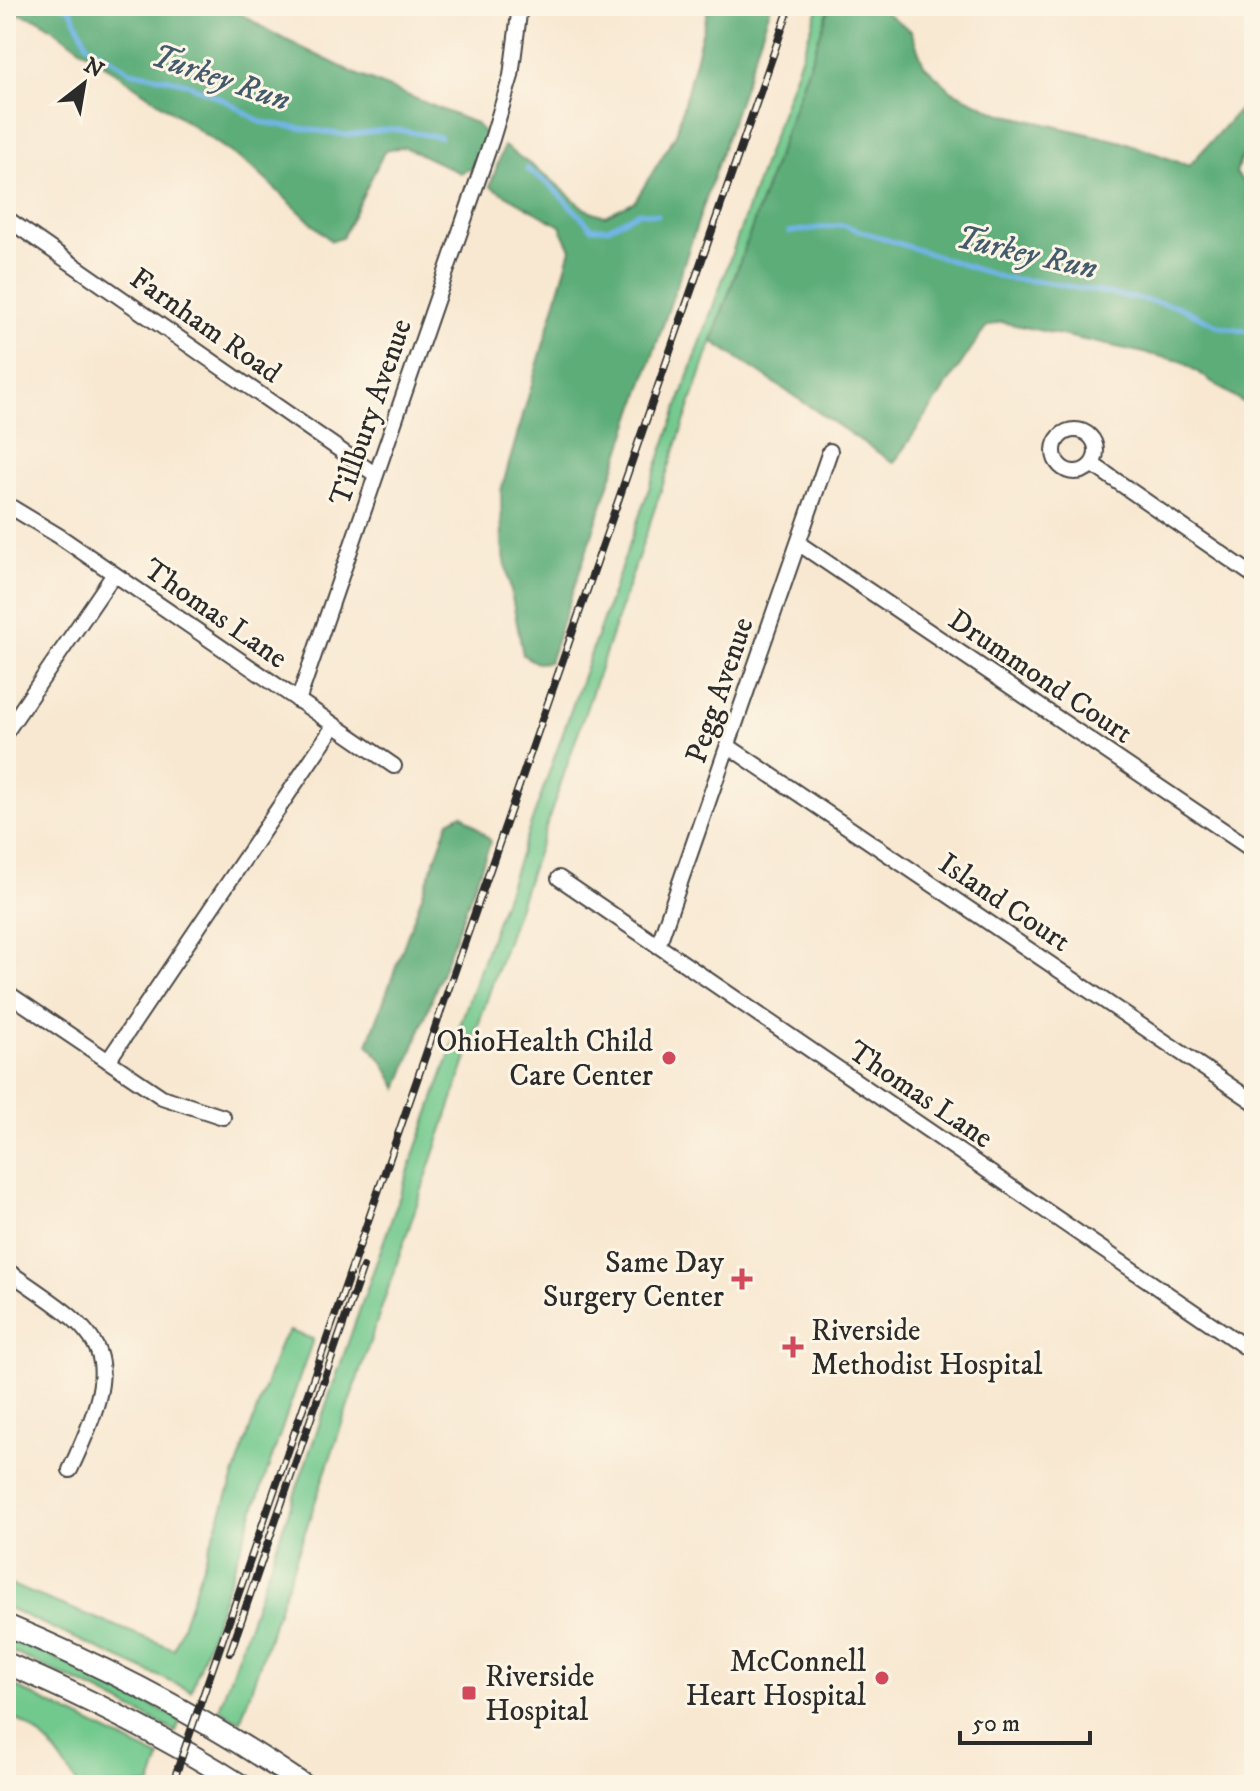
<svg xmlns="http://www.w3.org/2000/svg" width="1260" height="1791" viewBox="0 0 1260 1791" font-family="'IM FELL DW Pica',serif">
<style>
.green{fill:#72c98e;stroke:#4e7a5c;stroke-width:2}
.forest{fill:#5dad79;stroke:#446c52;stroke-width:2}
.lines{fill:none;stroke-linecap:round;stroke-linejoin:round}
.stream{stroke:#72b5e7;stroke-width:5}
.minor-casing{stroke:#4a4744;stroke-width:18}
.secondary-casing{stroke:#4a4744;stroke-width:24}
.minor{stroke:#fff;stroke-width:14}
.secondary{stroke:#fff;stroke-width:20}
.rail-casing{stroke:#2b2b2b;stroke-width:8}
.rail{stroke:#fcf5e5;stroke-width:5;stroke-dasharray:15;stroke-linecap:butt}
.poi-dot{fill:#d1495b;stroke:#fcf5e5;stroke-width:3}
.labels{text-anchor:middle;stroke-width:6;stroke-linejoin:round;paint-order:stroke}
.street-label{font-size:30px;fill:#2b2b2b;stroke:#fcf5e5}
.poi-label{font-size:30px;fill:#2b2b2b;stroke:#fcf5e5;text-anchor:end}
.water-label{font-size:32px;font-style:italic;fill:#445b6d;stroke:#fcf5e5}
</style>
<rect width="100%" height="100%" fill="#fcf5e5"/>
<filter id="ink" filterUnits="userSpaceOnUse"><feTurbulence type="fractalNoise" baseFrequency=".0125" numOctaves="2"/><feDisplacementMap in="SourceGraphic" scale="16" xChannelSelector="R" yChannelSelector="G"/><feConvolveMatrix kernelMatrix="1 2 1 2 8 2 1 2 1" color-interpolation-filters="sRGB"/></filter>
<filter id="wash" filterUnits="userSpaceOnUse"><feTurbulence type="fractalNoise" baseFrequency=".006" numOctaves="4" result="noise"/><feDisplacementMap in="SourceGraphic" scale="32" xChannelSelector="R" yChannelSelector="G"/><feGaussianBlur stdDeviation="1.8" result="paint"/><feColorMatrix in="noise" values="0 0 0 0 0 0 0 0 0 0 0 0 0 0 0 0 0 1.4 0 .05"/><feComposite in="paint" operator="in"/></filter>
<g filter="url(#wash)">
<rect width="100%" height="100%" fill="#f8e8d1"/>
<path class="green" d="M819,6H830L712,341L240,1722L219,1709Z
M290,1331L313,1339L191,1691L6,1607V1583L174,1649L280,1343Z
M6,1636L97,1677L180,1720L176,1732L101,1693L6,1649Z
M6,1682L160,1758L151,1785H78C56,1751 43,1732 6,1713Z"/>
<path class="forest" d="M6,6H228L276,35L358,75L475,123L486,135L473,168L460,173L405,147L385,150L342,238L331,241L253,168L40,20L10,11L6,17Z
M709,6H771L549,662L537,663L523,655L502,545L501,491L571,249L560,226L490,186L504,146L547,176L585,209L605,216L635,201L676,134Z
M830,6H877L911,31L924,65L952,91L999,113L1127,143L1189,166L1254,93V143L1241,158L1236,173L1246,185L1254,186V410L1181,361L1001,322L986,327L894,463L712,341Z
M462,814L491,841L398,1089L382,1060L368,1044L449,821Z"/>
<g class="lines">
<path class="stream" d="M63,6L71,10L87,44L130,71L183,82L228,102L260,122L346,135L391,129L440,137
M527,169L550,185L592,228H608L639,212L658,215
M789,232L843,225L1003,278L1045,282L1177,306L1219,326L1254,333"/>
</g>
</g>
<g filter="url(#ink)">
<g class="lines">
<g class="minor-casing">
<path id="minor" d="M6,218L376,475
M1054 451a21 21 0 1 1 42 0a21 21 0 1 1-42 0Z
M1092,464L1254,576
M6,504L59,536L394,766
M798,543L1254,851
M298,701L492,139L511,76L520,6
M6,732L114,574
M728,746L1254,1102
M559,878L1254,1353
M658,946L830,451
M6,992L162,1097L223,1117
M108,1061L334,726
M6,1270C110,1340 126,1350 70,1470"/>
</g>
<g class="secondary-casing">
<path id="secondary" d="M6,1625C111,1669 210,1721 304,1785
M6,1663C87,1698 166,1737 241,1785"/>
</g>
<use href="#minor" class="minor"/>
<use href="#secondary" class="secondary"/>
<g class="rail-casing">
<path id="rail" d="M230,1653L363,1267
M172,1785L790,6"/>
</g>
<use href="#rail" class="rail"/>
</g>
</g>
<g class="poi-dot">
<circle cx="669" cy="1058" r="8"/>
<path d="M738 1267h8v8h8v8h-8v8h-8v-8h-8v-8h8z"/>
<path d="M789 1335h8v8h8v8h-8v8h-8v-8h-8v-8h8z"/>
<circle cx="882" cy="1678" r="8"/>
<rect x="461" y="1685" width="16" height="16" rx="4"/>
</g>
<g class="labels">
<g class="street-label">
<text transform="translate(206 325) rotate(35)" y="10">Farnham Road</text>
<text transform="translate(370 412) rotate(-71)" y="10">Tillbury Avenue</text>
<text transform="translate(216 613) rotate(35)" y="10">Thomas Lane</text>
<text transform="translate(1041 676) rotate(34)" y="10">Drummond Court</text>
<text transform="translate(719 690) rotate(-71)" y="10">Pegg Avenue</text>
<text transform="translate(1005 902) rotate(34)" y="10">Island Court</text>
<text transform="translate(921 1094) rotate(34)" y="10">Thomas Lane</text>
</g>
<g class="poi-label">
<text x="653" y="1051">OhioHealth Child<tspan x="653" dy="34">Care Center</tspan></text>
<text x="724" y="1272">Same Day<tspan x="724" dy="34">Surgery Center</tspan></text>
<text x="811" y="1340" text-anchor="start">Riverside<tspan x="811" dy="34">Methodist Hospital</tspan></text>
<text x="866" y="1671">McConnell<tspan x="866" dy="34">Heart Hospital</tspan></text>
<text x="485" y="1686" text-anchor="start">Riverside<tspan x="485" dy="34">Hospital</tspan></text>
</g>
<g class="water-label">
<text transform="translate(221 77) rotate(19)" y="11">Turkey Run</text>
<text transform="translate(1027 252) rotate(13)" y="11">Turkey Run</text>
</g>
</g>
<rect width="1260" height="1791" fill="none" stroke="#fcf5e5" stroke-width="32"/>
<g transform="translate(84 84) rotate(31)" stroke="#fcf5e5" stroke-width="6" paint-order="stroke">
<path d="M0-6L14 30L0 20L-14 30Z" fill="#2b2b2b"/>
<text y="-12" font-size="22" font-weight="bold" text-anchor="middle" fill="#2b2b2b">N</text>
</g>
<path d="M960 1731v12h130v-12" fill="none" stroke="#2b2b2b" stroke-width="4"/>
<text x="972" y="1731" font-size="24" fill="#2b2b2b" stroke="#fcf5e5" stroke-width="6" paint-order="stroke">50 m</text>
</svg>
